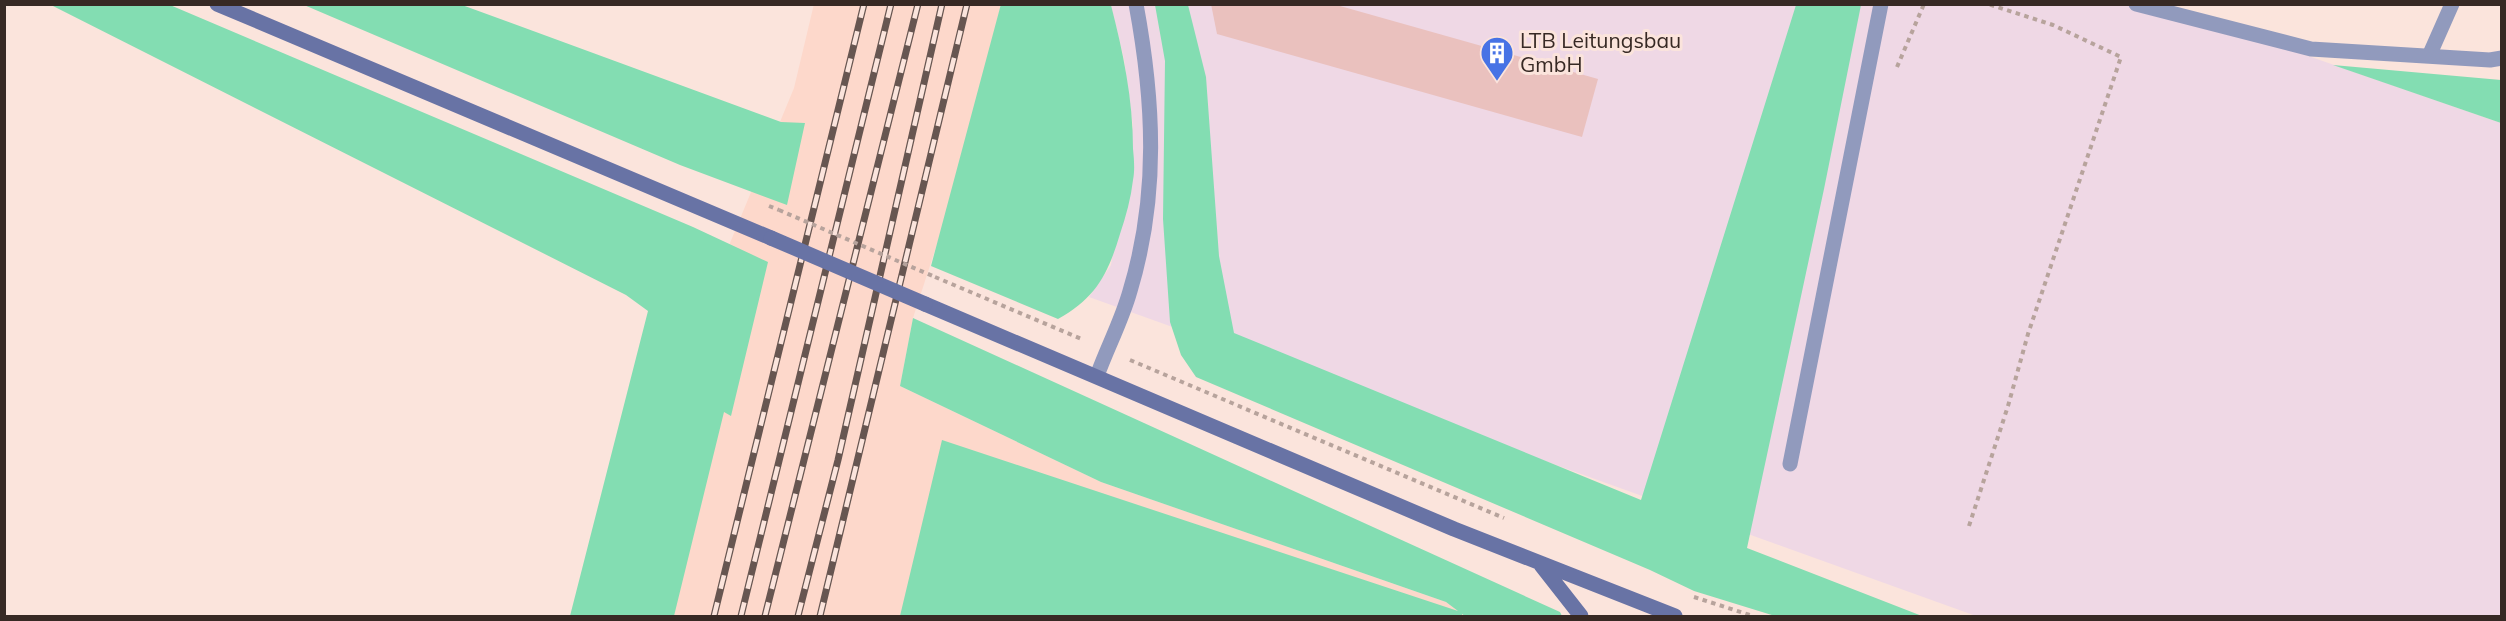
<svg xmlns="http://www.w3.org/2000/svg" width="2506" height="621" viewBox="0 0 2506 621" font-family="Mulish,sans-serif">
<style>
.industrial{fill:#efd8e5}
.built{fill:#fdd8cb}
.green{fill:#83ddb2}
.building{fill:#eac1be}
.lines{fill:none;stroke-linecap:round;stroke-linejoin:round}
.path{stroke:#b7a39c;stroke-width:4;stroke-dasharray:4.5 4.5;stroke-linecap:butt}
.lane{stroke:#919abd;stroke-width:15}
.street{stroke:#919abd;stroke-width:15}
.secondary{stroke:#6873a5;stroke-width:15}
.rail-casing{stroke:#675651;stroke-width:7}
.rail{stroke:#fbe4dc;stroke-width:4.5;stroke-dasharray:14;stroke-linecap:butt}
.path-bridge{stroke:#b7a39c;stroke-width:4;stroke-dasharray:4.5 4.5;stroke-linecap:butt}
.secondary-bridge{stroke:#6873a5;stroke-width:15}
.labels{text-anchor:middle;stroke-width:6;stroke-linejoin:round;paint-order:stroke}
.poi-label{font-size:21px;fill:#372924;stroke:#fbe4dc;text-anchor:start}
</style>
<rect width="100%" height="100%" fill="#fbe4dc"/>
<path class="industrial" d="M1111,5H2162L2501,123V616H1976L1089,297L1111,265L1133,126L1124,59Z"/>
<path class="built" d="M814,4L1001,5L948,210L913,318L900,386L1101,482L1446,602L1465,616H637L730,243L794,88Z"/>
<path class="green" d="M1001,4L1111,5C1123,52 1133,99 1133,149C1134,159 1135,170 1133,180C1131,198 1126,216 1120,234C1108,274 1096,298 1058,319L931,266Z
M51,5H170L693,227L768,262L731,416L724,412L674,616H570L648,311L626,295Z
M304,5H462L781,122L805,123L787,205L680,165Z
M1155,5H1188L1206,77L1219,256L1234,333L1641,500L1796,5H1861L1824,189L1747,548L1922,616H1775L1694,591L1650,570L1196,377L1181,355L1170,322L1163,219L1165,61Z
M2333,65L2501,80V123Z
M913,318L1560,612L1562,616H1465L1462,614V616H900L942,440L1458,611L1446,602L1101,482L900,386Z"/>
<path class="building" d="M1211,4H1333L1598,79L1582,137L1217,34Z"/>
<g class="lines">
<path class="path" d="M1897,67L1924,4
M769,206L779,210
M935,277L1084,340
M1130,360L1504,518
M1969,526L2008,406L2028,334L2121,57L2053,25L1988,4
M1694,597L1753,616"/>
<path class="lane" d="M2136,4L2311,49L2490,60L2502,58
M2429,56L2452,4
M1790,464L1881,4"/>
<path class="street" d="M1097,376C1107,348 1122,320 1130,291C1159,195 1154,101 1136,4"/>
<path class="secondary" d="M217,4L771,238
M925,304L1454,529L1675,616
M1541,565L1581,616"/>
<g class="rail-casing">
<path id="rail" d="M714,616L864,4
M741,616L891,4
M765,616L918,4
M798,616L838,460L942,4
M820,616L967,4"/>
</g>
<use href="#rail" class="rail"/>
<path class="path-bridge" d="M779,210L935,277"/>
<path class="secondary-bridge" d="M771,238L925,304"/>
</g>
<defs>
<g id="building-pin" transform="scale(1.725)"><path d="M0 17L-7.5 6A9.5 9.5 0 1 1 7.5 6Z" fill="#4773e5" stroke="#fbe4dc"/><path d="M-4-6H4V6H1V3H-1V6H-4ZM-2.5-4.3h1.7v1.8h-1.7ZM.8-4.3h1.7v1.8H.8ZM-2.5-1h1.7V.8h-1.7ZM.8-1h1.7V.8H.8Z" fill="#fff"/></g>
</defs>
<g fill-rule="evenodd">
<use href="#building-pin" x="1497" y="53"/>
</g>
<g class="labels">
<g class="poi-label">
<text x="1520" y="48">LTB Leitungsbau<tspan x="1520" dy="24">GmbH</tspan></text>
</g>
</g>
<rect width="2506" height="621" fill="none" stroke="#372924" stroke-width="12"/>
</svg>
